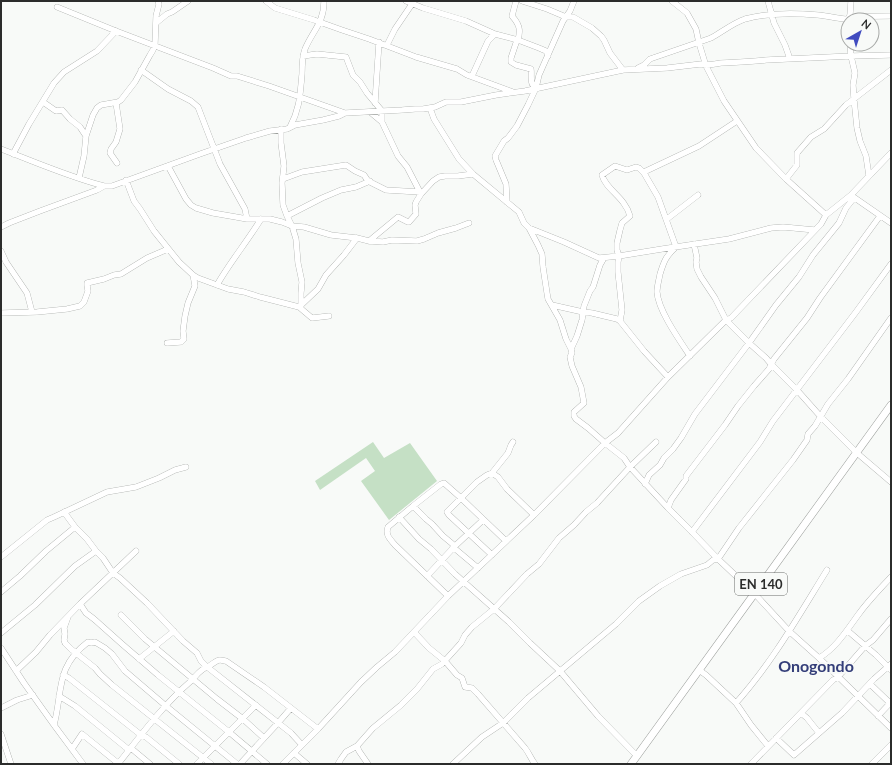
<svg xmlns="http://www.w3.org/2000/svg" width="892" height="765" viewBox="0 0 892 765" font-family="Lato,sans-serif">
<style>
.green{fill:#c5e0c5}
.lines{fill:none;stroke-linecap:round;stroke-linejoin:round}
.minor-casing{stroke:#9c9f9c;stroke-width:6}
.major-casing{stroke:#9c9f9c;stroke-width:8}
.minor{stroke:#fff;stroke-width:5.5}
.major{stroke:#fff;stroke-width:7}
.labels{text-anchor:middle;stroke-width:4;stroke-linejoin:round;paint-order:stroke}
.shield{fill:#f8faf8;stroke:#686a68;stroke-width:1}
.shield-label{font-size:13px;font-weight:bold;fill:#2b2c2b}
.quarter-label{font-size:16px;font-weight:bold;fill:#343e79;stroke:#f8faf8}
</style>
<rect width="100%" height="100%" fill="#f8faf8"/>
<path class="green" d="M373,442L384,458L410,443L437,481L389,520L361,481L375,471L366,458L320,490L315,481Z"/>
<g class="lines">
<g class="minor-casing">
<path id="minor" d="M266,1L275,8L314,20L342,30L369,39L416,57L457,69L467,75L513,92
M406,1L423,8L466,21L495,34L518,40L539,48L546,51L548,56
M516,1L512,16C519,24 521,29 518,40
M522,1L547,9L566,17H573L592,28L601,36L604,40L610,53L623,70
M672,1L687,13L696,29L699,43L706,66L724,101L756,148L786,179L826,215
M768,1L774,23L785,45L790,59
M57,7L116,31L213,68L231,76H237L269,86L345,113
M156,23L167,14L172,12L188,1
M848,24V19L850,15L851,1
M517,40L511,58V62L516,65L531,69C532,76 529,84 536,88
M850,44L851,56L855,73L853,85L854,99L857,128L860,141L866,156L869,176
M387,45L395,29L412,4
M303,56L317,54L346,57L353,75L360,82L367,93L382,111V122L398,156L407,167L421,194
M638,68L644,65L650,59L711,38C722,32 733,23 745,19C766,13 796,13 818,15C827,16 836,18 845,19C850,19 853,18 857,17C868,16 880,16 891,16
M141,70L168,89L191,101L198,107L220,164L245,209L247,219
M472,76L488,41L495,34
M43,102L56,111L62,110L70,119L80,127L86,136
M116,103L120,129L116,142L111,149L110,153L117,163
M375,103L379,42
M430,108L434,119L459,159L473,174L519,212L524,223L529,228L564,242L599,258L619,256L662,249L729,239L771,228L783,227L815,230
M370,112L382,122
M290,127C300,108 300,95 302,74C302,66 302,57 305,49C313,30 324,23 324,1
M281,129V143L284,166L282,183L283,205L287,216L292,226L296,239L298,263L302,282L301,293V306
M1,149C35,162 69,177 104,186
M13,154L29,124L54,83L64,72L97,51L116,31
M168,166L186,199L191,205L196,208L213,213L236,217L247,219H270L282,222L292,226L304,227L331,235L357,238L369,241L383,242L392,240L417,241L424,239L438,233L456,228L469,223
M644,173L639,168L636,167L627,170L615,166L602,175C606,190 625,197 630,216L622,223L620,230L617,243V250L619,256L618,262V272L622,310L620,321L644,351L668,377
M79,178L84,156L86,136L93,115L97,108L101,105L118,102L121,100L135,82L150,55L153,50L155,45L156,16L159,4L158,1
M283,179L302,172L346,165L355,171L364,175L368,181L386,190L420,192
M786,179L797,165V153L811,137L824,129L846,105L891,70
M126,180L134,201L140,209L154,231L179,262L193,275L198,278L228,289L244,292L260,297L299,307L312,318L329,316
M852,196L891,223
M507,202L506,184L496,160L495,156L504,141L508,138L517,126L528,105L536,88L539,75L563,21L570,11L574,1
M287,216L322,198L341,190L356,187L370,181
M667,219L698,195
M1,227L9,223L40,211L97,190L104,186H112L200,154L246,138L270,131L287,129L295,125L323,120L339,116L345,113L402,110L415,109H423L435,107L446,102H461L496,95L525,91L623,70L667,68L701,64C707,66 714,64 721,63C736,62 751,62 766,60L851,56L891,55
M529,228L538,245L542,254L543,267L547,293L548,299L560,320L566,339L571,349L572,353L570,357L572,366L581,387L584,403L574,412V416L576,419L588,428L605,443L624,458L630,467L668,508L692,532L718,559L754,593L789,631L819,658L891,728
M369,241L398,217L408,222H409L416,214L415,205L416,202L421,194L433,181L439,177L445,176H458L473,174
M694,244L697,258L696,262L697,269L701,277L715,298L726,320L749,343L766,358L771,364L797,390L821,417L857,453L891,482
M1,251L6,262L27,293L32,312
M217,285C230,262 247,242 261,219
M552,305L583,312L592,313L617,319L620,321
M300,306L318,289L326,275L344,255L357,238
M1,313L37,312L67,309L80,306L84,302L88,291L87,285V283L104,279L114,275L121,274L147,258L168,249
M167,343L181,342L184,339L183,331L185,316L188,303L195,286L193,275
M571,349L577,336L582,320L584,306L590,291L593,287L600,265L604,258
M690,356C680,341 658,310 657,292C657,286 659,280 660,274C664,261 666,256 676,247L658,197L644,173L646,171L699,146L737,121
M492,473L498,477L507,489L534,515
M645,484L649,475L660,465L664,458L673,449L681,438L695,414L749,343L776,305L799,277L813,255L839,223L846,208L854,198
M413,506L426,519L432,524L443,536L455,546
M668,508L671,500L686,479V476L725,425L738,406L754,386L769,369L774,359L807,318L820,298L880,216
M64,512L75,527L87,539L96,551L103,558L113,573L120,578L147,603L183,641L197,653L201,661L206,666L291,733L302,745
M399,517L419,539L431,549L455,574L509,622L530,643L560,671L598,716L637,756
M692,532L760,442L773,421L856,312L891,264
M453,547L478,568
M492,555L449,515L447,512L477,482L487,475L492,473L508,453L511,445L513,442
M1,557L47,520L54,517L107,492L136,487L159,478L175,470L186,467
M427,576L455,546L483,520
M1,592L20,576L46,551L75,527
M448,596L395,545C390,539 385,535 388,527L413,506L441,484L444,483L461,498L506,541
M80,604L86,613L94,619L122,644L158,675L229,732L267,764
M121,615L145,639L217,699L243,719L264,738
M68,617L64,628L65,634L64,640L65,643L71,649L95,668L100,674L112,685L211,764
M848,631L876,655L891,670
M414,632L429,648L445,661L457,675L462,678L465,687L472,688L478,694L525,748C529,753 531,759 535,764
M1,633L35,605L75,566L96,551
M1,648L24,683L54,725L83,764
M819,658C836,648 847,630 858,615C868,601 880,589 891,577
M139,659L174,631
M699,670L706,675L736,703L751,725L768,746
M16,671L36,652L50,635L80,604L136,551
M63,675L69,678L141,735L146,737L179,764
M870,684L890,703
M59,696L75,706L129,750L132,749L150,764
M736,703C772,663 799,615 827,570
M1,708L17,700L33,695
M801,713L807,718L819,733
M878,716L891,702
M54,725C63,691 55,667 88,642L91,643L95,642L105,648L112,654L125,671L166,706L237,764
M1,734L11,764
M776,738L794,755L842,713L874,679L891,664
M357,746L359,751L368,764
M72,749L82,734L119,764
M294,753L307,764
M118,764C141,735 163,705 191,681C198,674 199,670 209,666C213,664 216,660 220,660C222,660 224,661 226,661L264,687L318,729
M197,764L256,705
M240,764L278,723L291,708
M283,764L318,729L361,682L377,667L395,652L448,596L534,515L605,443L618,433L668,377L726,320L731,318L821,224L826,215L851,195L891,153
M338,764L341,759L346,752L357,746L373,728L401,705L417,689L433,669L442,664L461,643L465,635L472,627L494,609L527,574L539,564L559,538L574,525L586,512L597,503L630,467L656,442
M453,764L482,737L503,723L528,698L616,624L639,601L660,586L681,574L707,565L713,560L718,559L739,528L793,460L807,440L808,434L815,426L828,404L848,379L891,318
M751,764L833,680L838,677L865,646L873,640L891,619
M872,764L891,745"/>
</g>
<g class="major-casing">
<path id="major" d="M631,764L891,405"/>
</g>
<use href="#minor" class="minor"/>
<use href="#major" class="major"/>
</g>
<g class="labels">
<rect class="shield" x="735" y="573" width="52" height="22" rx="3"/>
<g class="shield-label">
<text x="761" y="589">EN 140</text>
</g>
<g class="quarter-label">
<text x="816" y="672">Onogondo</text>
</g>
</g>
<rect width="892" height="765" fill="none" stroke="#2b2c2b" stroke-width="4"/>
<g transform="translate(860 32) rotate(39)"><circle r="19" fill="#f8faf8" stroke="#a6a8a6"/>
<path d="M0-3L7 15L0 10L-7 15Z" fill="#404bbf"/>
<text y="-6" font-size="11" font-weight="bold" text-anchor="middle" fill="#2b2c2b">N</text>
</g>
</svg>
